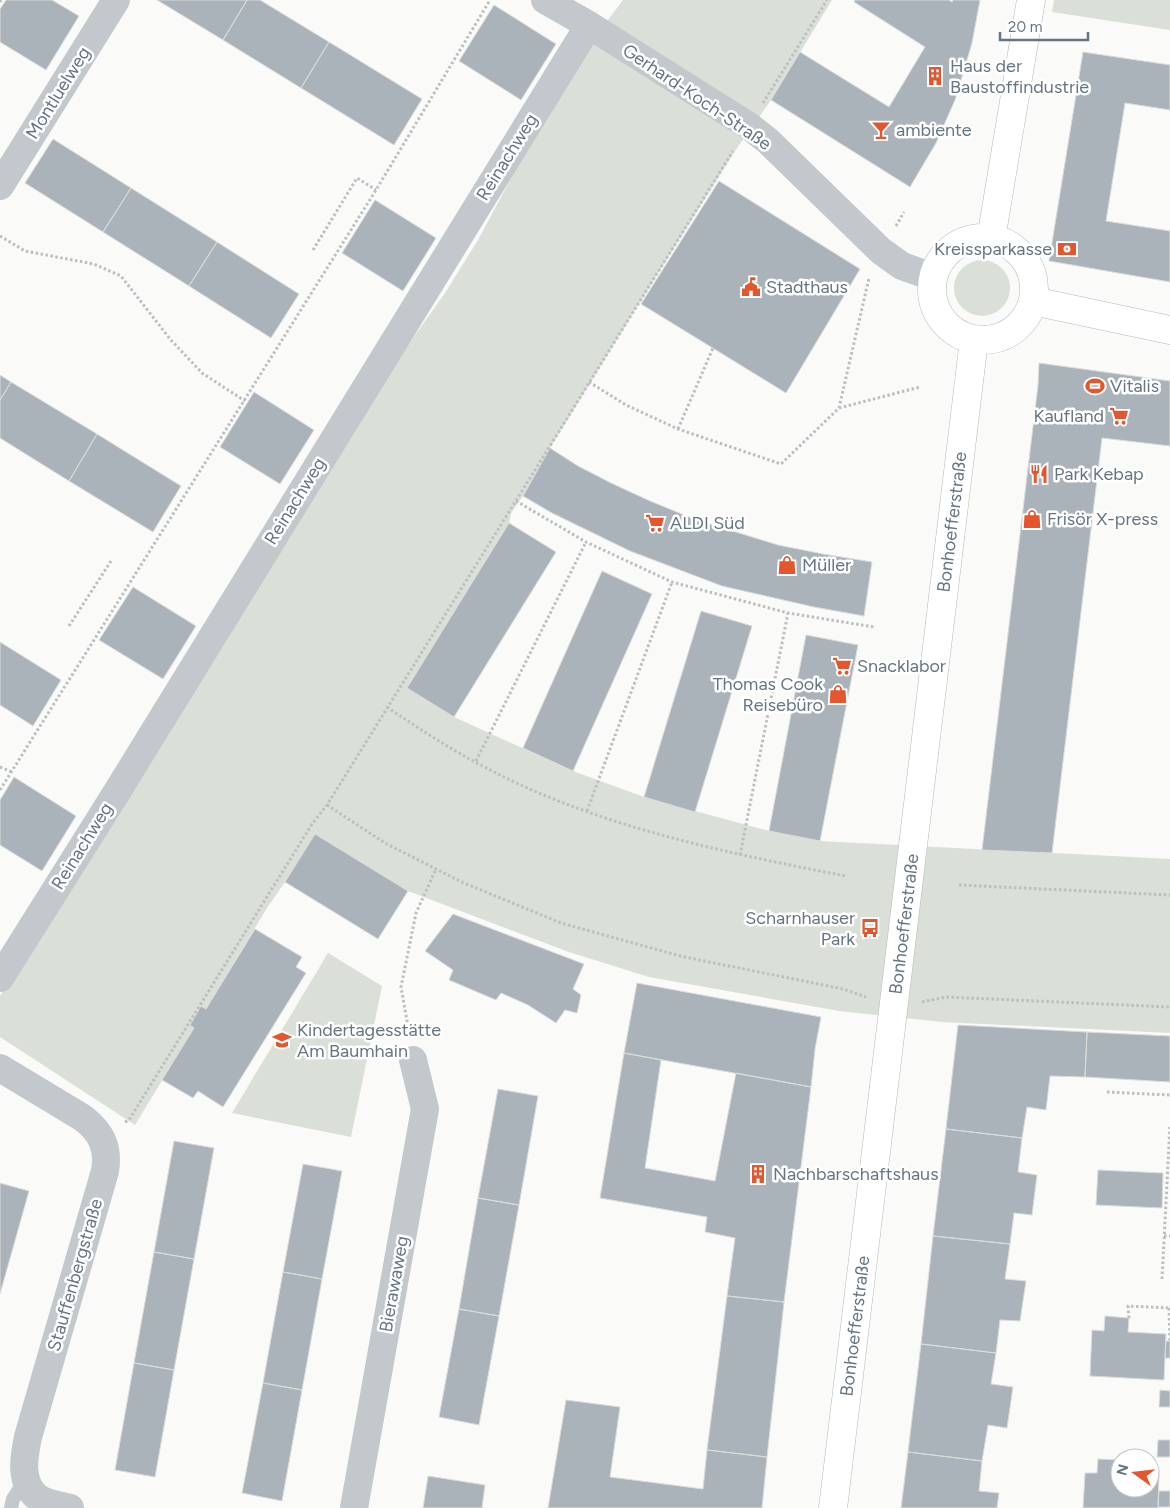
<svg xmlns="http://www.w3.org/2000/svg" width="1170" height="1508" viewBox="0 0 1170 1508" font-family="Figtree,sans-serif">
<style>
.green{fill:#dadfd7}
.building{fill:#aab3b9;stroke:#dcdcda}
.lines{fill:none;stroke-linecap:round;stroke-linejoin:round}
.secondary-casing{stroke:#b3babf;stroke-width:29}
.path{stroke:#bbbfc2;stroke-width:3;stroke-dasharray:2.5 2.5;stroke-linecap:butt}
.lane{stroke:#c3c8cc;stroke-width:14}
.street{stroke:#c3c8cc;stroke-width:28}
.secondary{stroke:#fff;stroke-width:28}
.labels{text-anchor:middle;stroke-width:5;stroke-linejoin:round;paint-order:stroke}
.poi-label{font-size:18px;fill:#657683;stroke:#fff;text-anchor:start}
.street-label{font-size:18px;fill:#657683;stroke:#fff}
</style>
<rect width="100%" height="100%" fill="#fafaf8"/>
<path class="green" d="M623,0H832L771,100L735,151L640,302L550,448L523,496L511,513L509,523L407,688L454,717L573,771L644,797L769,831L820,841L1170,859V1033L942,1022L839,1011L649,977L569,952L408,891L315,834L285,882L267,908L206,1009L201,1006L194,1028L135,1125L0,1037V996L346,432L445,293L478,240L545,115L593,40Z
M1054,0H1170V30L1052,12Z
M954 288a28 28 0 1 1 56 0a28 28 0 1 1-56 0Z
M328,953L382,986L351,1137L232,1113Z"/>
<path class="building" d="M6,0H52L79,16L46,70L0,42V9Z
M157,0H247L223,40Z
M247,0H260L329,42L301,88L223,40Z
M855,0H949L952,2L953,0H980L972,43L955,100L936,143L910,187L771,100L800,52L889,107L925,47L854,2Z
M494,5L556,44L521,100L459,61Z
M329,42L422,99L394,145L301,88Z
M1083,52L1170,65V110L1125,103L1106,221L1170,231V282L1049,261Z
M53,139L131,188L103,232L25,183Z
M719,181L860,269L786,393L641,304Z
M131,188L217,242L189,286L103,232Z
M375,200L436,238L403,291L342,253Z
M217,242L299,294L271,338L189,286Z
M1039,363L1170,381V446L1102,438L1052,853L982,850L1038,385Z
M0,375L11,382L0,400Z
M11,382L97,434L69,481L0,438V400Z
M254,392L314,430L280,484L220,447Z
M97,434L181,486L153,532L69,481Z
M550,448L578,466L611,483L650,501L694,519L778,545L823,554L872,562L864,616L814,607L722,586L630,551L552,513L523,496Z
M509,523L556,552L454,717L407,688Z
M602,571L652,594L573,771L523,748Z
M133,587L196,626L163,679L99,640Z
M701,611L752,626L695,812L644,797Z
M806,635L858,645L820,841L769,831Z
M0,642L61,680L33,726L0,705Z
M14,777L76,816L42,871L0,845V800Z
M315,834L408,891L378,939L285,882Z
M453,914L584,964L573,989L581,995L577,1013L565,1010L556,1023L528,1005L501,993L496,1000L449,980L453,970L425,951Z
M255,929L302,957L296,967L306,973L223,1107L198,1091L193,1098L162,1080L194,1028L190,1025L201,1006L206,1009Z
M637,983L821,1017L815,1049L811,1087L624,1053Z
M958,1025L1087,1032L1085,1077L1050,1076L1046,1110L1027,1107L1022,1138L946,1129Z
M1087,1032L1170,1036V1082L1085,1077Z
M624,1053L661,1060L645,1168L715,1181L736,1073L811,1087L784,1302L727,1296L735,1238L705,1232L707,1217L600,1198Z
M498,1089L538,1096L519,1205L478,1198Z
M946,1129L1022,1138L1018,1172L1037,1175L1032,1215L1014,1213L1010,1244L933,1236Z
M174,1141L214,1148L194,1259L154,1252Z
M303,1164L342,1171L322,1279L283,1272Z
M1098,1170L1163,1173L1162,1208L1096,1205Z
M0,1183L29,1191L0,1294Z
M478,1198L519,1205L499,1316L459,1309Z
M933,1236L1010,1244L1005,1279L1026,1281L1020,1321L1000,1320L996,1353L921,1344Z
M154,1252L194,1259L174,1370L134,1363Z
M283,1272L322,1279L302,1390L263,1383Z
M727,1296L784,1302L767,1457L707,1450Z
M459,1309L499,1316L479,1425L439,1417Z
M1105,1316L1129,1318L1128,1332L1166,1334L1164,1380L1090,1376L1092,1330L1104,1331Z
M1166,1341H1170V1358H1165Z
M921,1344L996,1353L991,1384L1013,1387L1007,1428L988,1425L982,1461L908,1452Z
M134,1363L174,1370L155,1477L115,1470Z
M263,1383L302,1390L282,1501L242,1493Z
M1160,1390L1170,1391V1407H1159Z
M566,1400L620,1407L610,1477L703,1489L707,1450L767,1457L762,1508H548Z
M1158,1440H1170V1457H1157Z
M908,1452L982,1461L979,1491L999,1493L997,1508H901Z
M1098,1459L1120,1460V1488H1150V1476H1159L1158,1508H1083L1085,1473H1097Z
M428,1476L485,1485L482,1508H423Z
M1159,1491H1170V1507H1158Z"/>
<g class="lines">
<g class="secondary-casing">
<path id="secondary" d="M932 289a51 51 0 1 1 102 0a51 51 0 1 1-102 0Z
M991,239L1031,0
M1033,301L1170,330
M833,1508L974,340"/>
</g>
<path class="path" d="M0,2L1,0
M763,103L827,0
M896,226L904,212
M0,236L25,251L94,264L121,276L170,339L202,373L245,401
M313,250L357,178L376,190
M589,382L626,405L678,429L781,464L839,408L869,278
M839,408L920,387
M678,429L713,348
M516,501L586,542L672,582L788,613L874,627
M69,626L111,561
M387,707C425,733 463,757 504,777C610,829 731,854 846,876
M476,761L586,542
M0,767L12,772
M0,790L376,190L490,0
M327,805L385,843L436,869L464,883L561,923L680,956L843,989L866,997
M587,811L672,582
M740,855L788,613
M959,885L1170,895
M922,1002L946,997L1170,1007
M409,1032L401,987L416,913L436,869
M1107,1092L1170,1095
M125,1122L129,1120L312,824L327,805L733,151
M1164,1236H1170
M1162,1279L1170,1125
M1169,1308L1170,1341
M1129,1318L1128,1306L1170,1308"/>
<path class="lane" d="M11,1508L13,1499L26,1479"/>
<path class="street" d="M545,0L589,25L749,126L768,141L881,251L902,266L933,277
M0,186L116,0
M0,978L115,795L589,25
M0,1068L83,1118C101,1132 109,1147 105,1171L28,1437C24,1456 19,1482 37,1497C46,1504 60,1505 70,1508
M354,1508L425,1109L413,1060"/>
<use href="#secondary" class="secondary"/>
</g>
<defs>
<g id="building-bare" transform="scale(1.5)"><path d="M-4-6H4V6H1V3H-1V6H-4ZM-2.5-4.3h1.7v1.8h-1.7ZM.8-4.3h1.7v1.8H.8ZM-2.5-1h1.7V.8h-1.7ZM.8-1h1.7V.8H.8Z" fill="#e4572e" stroke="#fff" stroke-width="2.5" paint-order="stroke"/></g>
<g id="bar-bare" transform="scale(1.5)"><path d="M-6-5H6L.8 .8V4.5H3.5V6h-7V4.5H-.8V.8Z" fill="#e4572e" stroke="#fff" stroke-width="2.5" paint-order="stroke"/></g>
<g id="bank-bare" transform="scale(1.5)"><path d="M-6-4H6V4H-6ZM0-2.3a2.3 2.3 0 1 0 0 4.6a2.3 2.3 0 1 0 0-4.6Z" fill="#e4572e" stroke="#fff" stroke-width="2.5" paint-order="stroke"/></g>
<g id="civic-bare" transform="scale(1.5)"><path d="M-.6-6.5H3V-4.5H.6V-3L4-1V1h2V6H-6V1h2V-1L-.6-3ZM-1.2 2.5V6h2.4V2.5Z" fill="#e4572e" stroke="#fff" stroke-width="2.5" paint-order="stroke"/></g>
<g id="stadium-bare" transform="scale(1.5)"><path d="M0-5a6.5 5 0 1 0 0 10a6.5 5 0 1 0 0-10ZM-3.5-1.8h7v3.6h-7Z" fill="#e4572e" stroke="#fff" stroke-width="2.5" paint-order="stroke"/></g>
<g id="supermarket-bare" transform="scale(1.5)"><path d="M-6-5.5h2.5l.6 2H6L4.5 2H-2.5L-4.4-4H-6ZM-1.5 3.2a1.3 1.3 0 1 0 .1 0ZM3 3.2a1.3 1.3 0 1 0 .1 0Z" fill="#e4572e" stroke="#fff" stroke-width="2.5" paint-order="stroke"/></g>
<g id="restaurant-bare" transform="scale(1.5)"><path d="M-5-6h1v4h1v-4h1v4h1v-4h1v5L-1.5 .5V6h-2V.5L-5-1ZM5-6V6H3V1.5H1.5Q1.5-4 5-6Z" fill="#e4572e" stroke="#fff" stroke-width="2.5" paint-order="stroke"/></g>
<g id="shop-bare" transform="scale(1.5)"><path d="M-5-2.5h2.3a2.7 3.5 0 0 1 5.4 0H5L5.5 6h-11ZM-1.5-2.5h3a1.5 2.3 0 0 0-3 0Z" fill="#e4572e" stroke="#fff" stroke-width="2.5" paint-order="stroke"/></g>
<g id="bus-bare" transform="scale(1.5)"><path d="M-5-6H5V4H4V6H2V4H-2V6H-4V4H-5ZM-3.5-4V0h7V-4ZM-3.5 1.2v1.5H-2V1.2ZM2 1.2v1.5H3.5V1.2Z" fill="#e4572e" stroke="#fff" stroke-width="2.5" paint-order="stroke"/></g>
<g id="school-bare" transform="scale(1.5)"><path d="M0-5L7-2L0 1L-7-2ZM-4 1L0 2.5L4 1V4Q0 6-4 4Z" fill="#e4572e" stroke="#fff" stroke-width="2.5" paint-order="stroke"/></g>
</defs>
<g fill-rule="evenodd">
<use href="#building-bare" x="935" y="76"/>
<use href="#bar-bare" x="881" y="130"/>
<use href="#bank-bare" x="1067" y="249"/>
<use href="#civic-bare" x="751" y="287"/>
<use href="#stadium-bare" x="1095" y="386"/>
<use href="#supermarket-bare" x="1119" y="416"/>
<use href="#restaurant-bare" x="1039" y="474"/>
<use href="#shop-bare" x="1032" y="519"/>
<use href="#supermarket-bare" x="655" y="523"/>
<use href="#shop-bare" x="787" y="565"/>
<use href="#supermarket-bare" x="842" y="666"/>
<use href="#shop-bare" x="838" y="694"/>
<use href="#bus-bare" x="870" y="928"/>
<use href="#school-bare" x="282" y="1040"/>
<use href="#building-bare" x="758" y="1174"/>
</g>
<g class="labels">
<g class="poi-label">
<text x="950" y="72">Haus der<tspan x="950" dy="21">Baustoffindustrie</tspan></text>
<text x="896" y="136">ambiente</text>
<text x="1052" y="255" text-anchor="end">Kreissparkasse</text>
<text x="766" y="293">Stadthaus</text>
<text x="1110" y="392">Vitalis</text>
<text x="1104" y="422" text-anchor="end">Kaufland</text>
<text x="1054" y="480">Park Kebap</text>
<text x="1047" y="525">Frisör X-press</text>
<text x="670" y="529">ALDI Süd</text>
<text x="802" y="571">Müller</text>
<text x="857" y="672">Snacklabor</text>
<text x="823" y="690" text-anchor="end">Thomas Cook<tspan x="823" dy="21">Reisebüro</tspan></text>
<text x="855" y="924" text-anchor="end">Scharnhauser<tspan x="855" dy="21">Park</tspan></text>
<text x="297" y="1036">Kindertagesstätte<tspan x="297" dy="21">Am Baumhain</tspan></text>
<text x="773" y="1180">Nachbarschaftshaus</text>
</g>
<g class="street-label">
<text transform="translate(58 93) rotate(-58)" y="6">Montluelweg</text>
<text transform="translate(697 97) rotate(34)" y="6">Gerhard-Koch-Straße</text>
<text transform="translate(507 157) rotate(-58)" y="6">Reinachweg</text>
<text transform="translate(295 501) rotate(-58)" y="6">Reinachweg</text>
<text transform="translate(952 522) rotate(-83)" y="6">Bonhoefferstraße</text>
<text transform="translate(82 846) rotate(-58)" y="6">Reinachweg</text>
<text transform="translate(904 924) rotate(-83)" y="6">Bonhoefferstraße</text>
<text transform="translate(75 1275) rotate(-74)" y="6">Stauffenbergstraße</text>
<text transform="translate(394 1284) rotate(-80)" y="6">Bierawaweg</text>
<text transform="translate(855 1326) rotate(-83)" y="6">Bonhoefferstraße</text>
</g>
</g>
<g transform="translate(1135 1473) rotate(285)"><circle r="24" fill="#ffffff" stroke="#c1c8cd"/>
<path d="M0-4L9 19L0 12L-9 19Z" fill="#e4572e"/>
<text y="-8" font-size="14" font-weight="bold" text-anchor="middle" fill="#657683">N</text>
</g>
<path d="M1000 32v8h88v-8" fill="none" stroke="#657683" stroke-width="2.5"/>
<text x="1008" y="32" font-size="15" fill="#657683" stroke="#ffffff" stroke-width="4" paint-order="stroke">20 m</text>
</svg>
